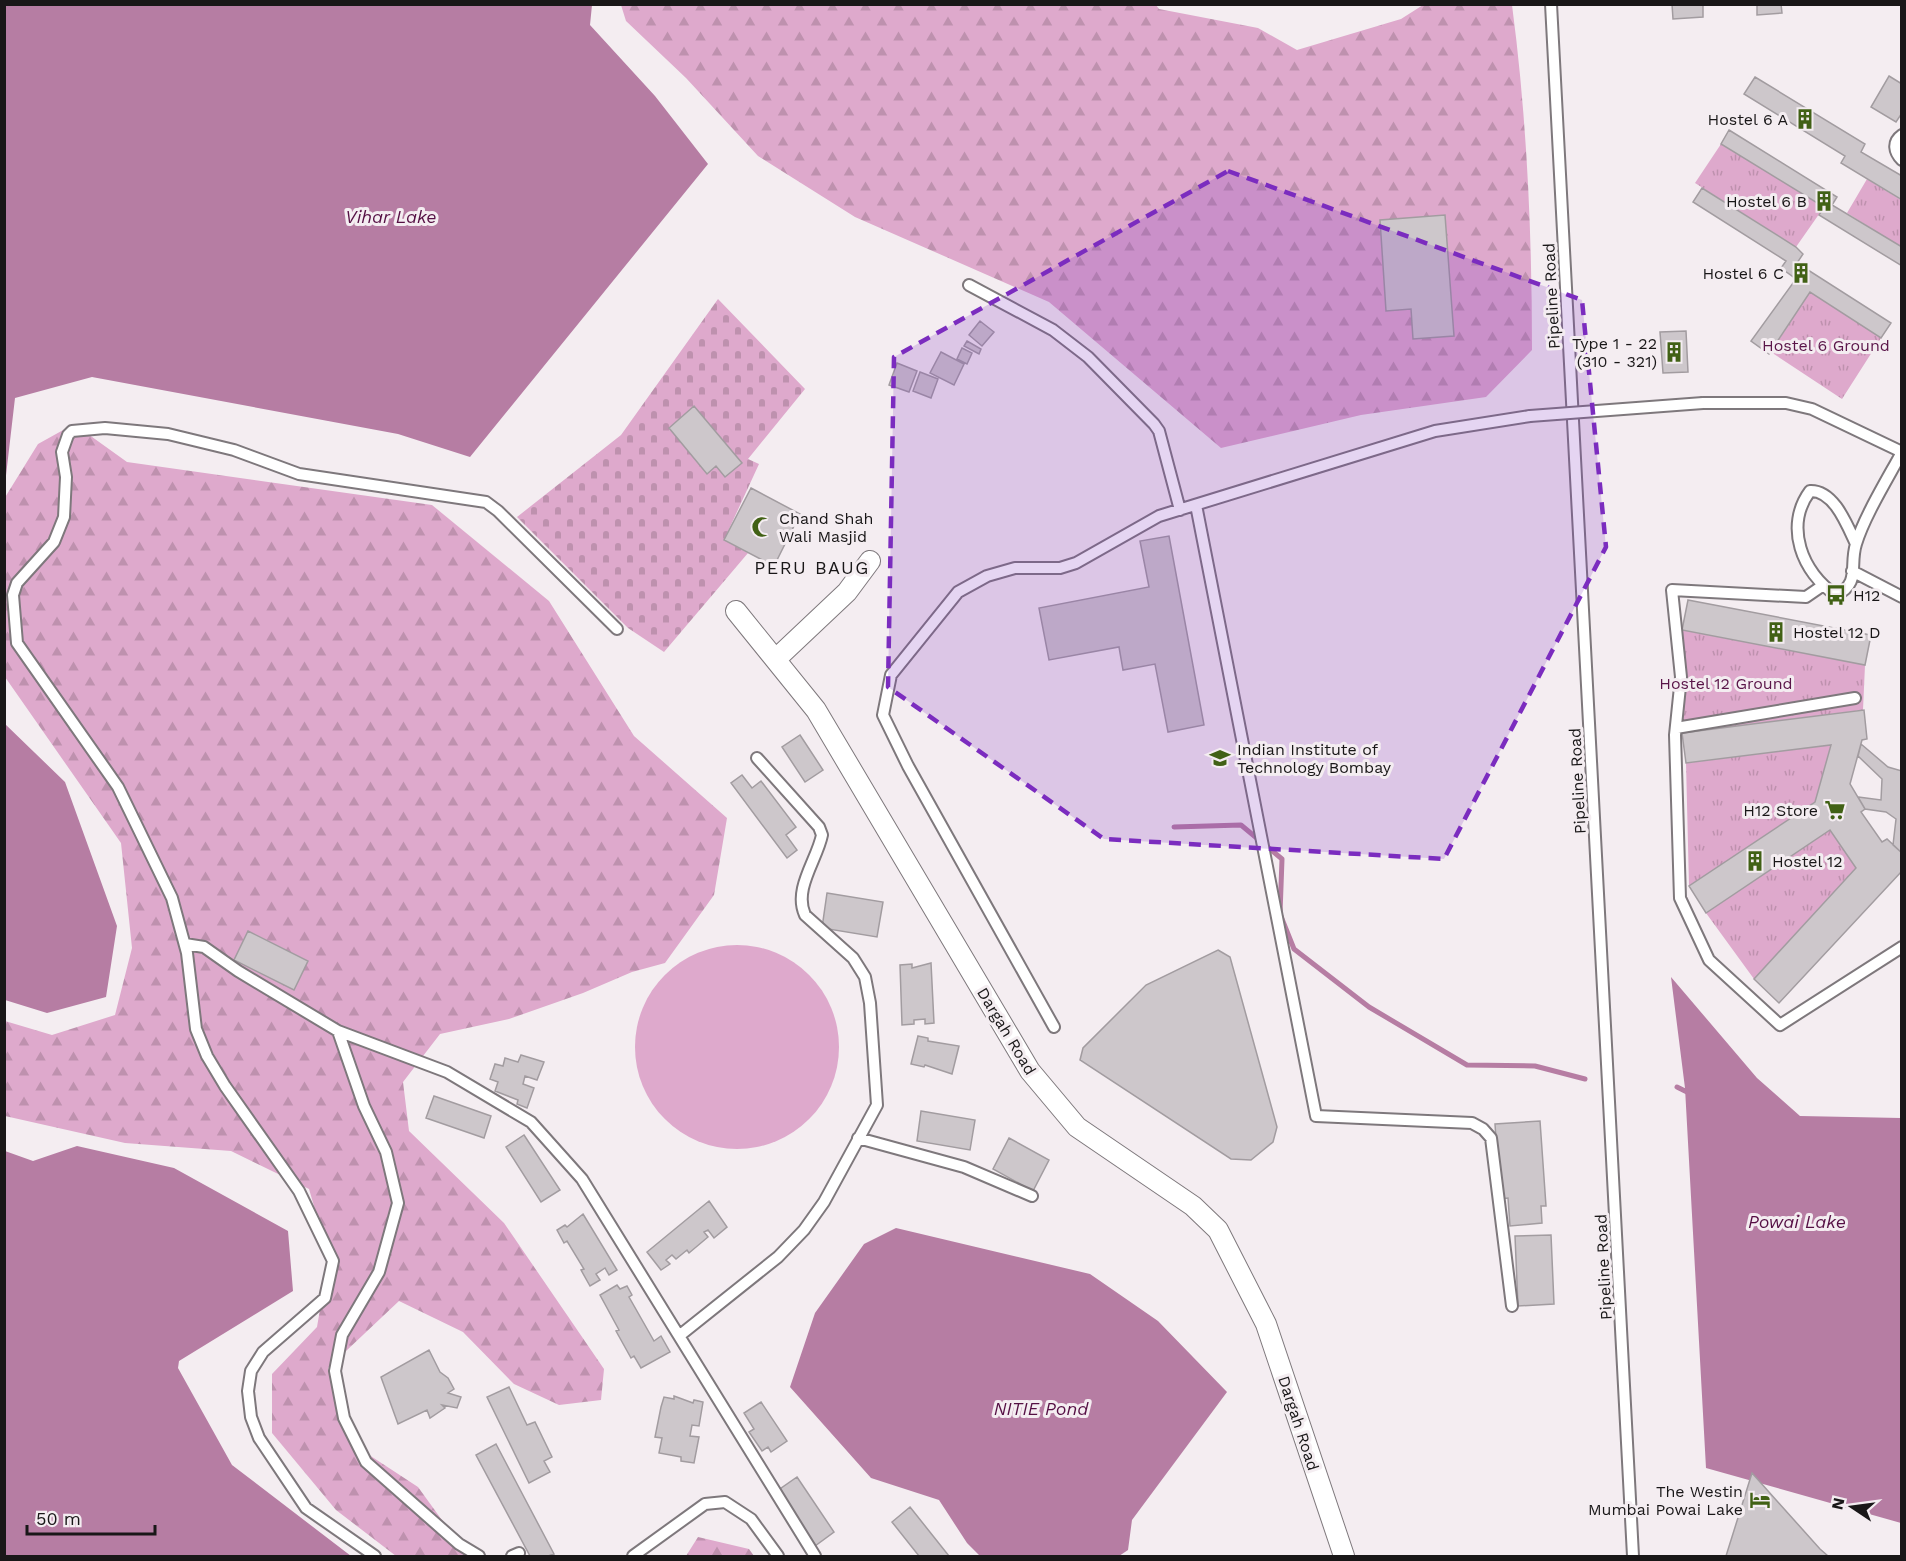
<svg xmlns="http://www.w3.org/2000/svg" width="1906" height="1561" viewBox="0 0 1906 1561" font-family="'Work Sans',sans-serif">
<style>
.forest{fill:url(#forest-firs)}
.cemetery{fill:url(#cemetery-stones)}
.park{fill:url(#park-tufts)}
.garden{fill:#dea9cc}
.water{fill:#b67da3}
.lines{fill:none;stroke-linecap:round;stroke-linejoin:round}
.stream{stroke:#b67da3;stroke-width:5}
.building{fill:#cdc7cb;stroke:#a29ca0;stroke-width:1.5}
.service-casing{stroke:#7e787c;stroke-width:14}
.minor-casing{stroke:#7e787c;stroke-width:22}
.service{stroke:#fff;stroke-width:10}
.minor{stroke:#fff;stroke-width:20}
.service-bridge-casing{stroke:#7e787c;stroke-width:14;stroke-linecap:butt}
.service-bridge{stroke:#fff;stroke-width:10}
.marked{fill:#7b2cbf;fill-opacity:0.2;stroke:#7b2cbf;stroke-width:4.5;stroke-dasharray:12 8;stroke-linejoin:round}
.labels{text-anchor:middle;stroke-width:6;stroke-linejoin:round;paint-order:stroke}
.poi-label{font-size:16px;fill:#191718;stroke:#f4edf1;text-anchor:end}
.street-label{font-size:16px;fill:#191718;stroke:#f4edf1}
.park-label{font-size:16px;fill:#5a1549;stroke:#f4edf1}
.water-label{font-size:18px;font-style:italic;fill:#550f44;stroke:#f4edf1}
.neighbourhood-label{font-size:18px;letter-spacing:1.5px;fill:#191718;stroke:#f4edf1}
</style>
<defs>
<pattern id="forest-firs" width="22" height="20" patternUnits="userSpaceOnUse" patternTransform="scale(1.5)"><rect width="22" height="20" fill="#dea9cc"/><path d="M5 1l3.5 6h-7zM16 11l3.5 6h-7z" fill="#be91ae"/></pattern>
<pattern id="cemetery-stones" width="16" height="16" patternUnits="userSpaceOnUse" patternTransform="scale(1.5)"><rect width="16" height="16" fill="#dea9cc"/><path d="M2 7V4a2 2 0 0 1 4 0v3zM10 15v-3a2 2 0 0 1 4 0v3z" fill="#be91ae"/></pattern>
<pattern id="park-tufts" width="24" height="20" patternUnits="userSpaceOnUse" patternTransform="scale(1.5)"><rect width="24" height="20" fill="#dea9cc"/><path d="M3 7l-1-3M5 7V3M7 7l1-3M15 17l-1-3M17 17v-4M19 17l1-3" fill="none" stroke="#be91ae"/></pattern>
</defs>
<rect width="100%" height="100%" fill="#f4edf1"/>
<path class="forest" d="M621,5H1156L1159,9L1258,28L1297,50L1401,19L1423,5H1512C1527,118 1532,235 1532,350L1486,397L1361,415L1221,448L1049,302L855,217L758,156L686,78L626,21Z
M74,424L127,462L432,505L549,601L634,736L727,818L714,895L665,963L632,972L583,993L509,1019L440,1034L403,1082L409,1131L504,1223L604,1369L601,1400L559,1405L514,1384L463,1332L399,1301L328,1368L360,1449L418,1487L468,1556H396L336,1510L272,1433V1374L317,1327L329,1257L309,1189L231,1151L125,1143L5,1116V1021L52,1035L115,1015L132,948L121,843L5,677L4,499L38,444Z
M698,1537L749,1549L754,1556H686Z"/>
<path class="cemetery" d="M718,299L805,389L748,459L759,464L724,540L748,553L664,652L628,628L517,517L621,435Z"/>
<path class="park" d="M1721,144L1824,207L1796,247L1695,183Z
M1867,179L1901,200V247L1847,213Z
M1810,292L1881,338L1842,399L1771,352Z
M1682,630L1865,665L1863,710L1682,733Z
M1831,745L1815,802L1689,886L1686,763Z
M1830,830L1856,868L1754,979L1706,913Z"/>
<path class="garden" d="M635 1047a102 102 0 1 1 204 0a102 102 0 1 1-204 0Z"/>
<path class="water" d="M5,4L592,5L590,25L655,96L708,164L470,457L398,434L92,377L15,398L5,484Z
M4,723L65,782L117,926L106,997L47,1013L5,1000Z
M1671,977L1757,1078L1800,1116L1901,1118V1523L1706,1468L1685,1088Z
M77,1146L174,1168L288,1231L293,1291L179,1361L178,1368L232,1465L351,1556H5V1151L33,1161Z
M896,1228L1090,1274L1158,1321L1227,1392L1132,1520L1128,1550L1119,1556H980L967,1543L939,1500L871,1478L790,1387L815,1313L864,1244Z"/>
<g class="lines">
<path class="stream" d="M1174,827L1241,825L1282,859L1280,914L1294,949L1369,1007L1467,1065L1535,1066L1585,1079
M1677,1087L1689,1093"/>
</g>
<path class="building" d="M1672,4H1703V17L1673,19Z
M1757,4H1781L1782,13L1757,15Z
M1889,76L1902,84V113L1896,122L1871,107Z
M1755,77L1865,144L1861,152L1902,176V200L1841,163L1845,156L1744,94Z
M1729,130L1837,197L1832,205L1902,247V266L1819,215L1824,207L1721,144Z
M1702,188L1796,247L1803,254L1797,263L1891,323L1881,338L1810,292L1769,354L1751,341L1796,279L1781,268L1786,261L1693,202Z
M1445,215L1454,336L1413,339L1411,309L1386,311L1380,220Z
M980,321L994,332L982,346L969,335Z
M1686,331L1688,372L1663,373L1660,332Z
M967,341L981,349L979,354L964,346Z
M962,348L972,353L967,364L957,359Z
M941,352L964,364L954,385L930,373Z
M897,363L917,371L909,392L889,385Z
M920,372L938,379L931,398L913,391Z
M694,406L742,463L725,477L716,466L707,474L669,428Z
M751,488L800,514L774,566L724,540Z
M1169,536L1204,725L1168,732L1155,664L1123,670L1119,647L1049,660L1039,608L1149,587L1140,541Z
M1688,600L1871,635L1865,665L1682,630Z
M1864,710L1867,739L1862,740L1850,784L1865,809L1861,812L1882,842L1887,839L1902,853V871L1779,1003L1754,979L1856,868L1830,830L1706,913L1689,886L1815,802L1831,745L1686,763L1682,733Z
M800,735L823,770L805,782L782,747Z
M1861,744L1888,767L1902,771V853L1893,845L1896,819L1886,812L1865,809L1858,797L1881,800L1882,779L1858,756Z
M742,775L752,788L761,781L796,827L786,835L797,850L787,858L731,783Z
M827,893L883,902L877,937L822,928Z
M248,931L308,961L294,990L234,960Z
M1218,950L1230,957L1277,1127L1273,1142L1251,1160L1231,1159L1080,1060L1083,1048L1146,985Z
M931,963L934,1023L925,1024V1019L914,1020V1024L902,1025L900,965L912,964V968Z
M918,1036L928,1038V1041L959,1046L952,1074L925,1065L924,1067L911,1064Z
M521,1055L544,1062L537,1080L525,1076L523,1084L534,1088L527,1108L517,1104L518,1100L495,1091L498,1082L490,1079L495,1064L503,1066L505,1058L518,1062Z
M434,1096L491,1116L484,1138L426,1118Z
M921,1111L975,1120L970,1150L917,1141Z
M1540,1121L1546,1206H1541L1542,1223L1510,1226L1508,1198L1500,1199L1495,1124Z
M524,1135L560,1190L541,1202L506,1147Z
M1009,1138L1049,1160L1033,1191L993,1169Z
M709,1201L727,1227L714,1238L708,1230L704,1232L708,1237L689,1253L687,1250L676,1259L672,1255L666,1260L670,1264L661,1270L647,1252Z
M583,1214L617,1270L609,1275L605,1268L596,1274L600,1280L590,1286L581,1270L584,1269L567,1241L564,1243L557,1230L565,1225L567,1227Z
M1551,1235L1554,1304L1518,1306L1515,1236Z
M617,1285L620,1289L627,1286L632,1295L629,1297L654,1341L661,1336L670,1352L641,1368L634,1356L631,1358L616,1331L619,1330L600,1295Z
M429,1350L440,1372L448,1378L454,1389L448,1393L461,1397L457,1408L442,1405L445,1408L430,1418L427,1410L398,1424L381,1377Z
M509,1387L527,1425L535,1422L552,1457L544,1461L550,1472L529,1483L487,1397Z
M674,1396L693,1403L694,1400L703,1402L699,1426L692,1425L690,1436L699,1437L694,1463L681,1461V1457L659,1453L662,1438L655,1437L661,1407L664,1397L674,1399Z
M761,1402L787,1441L771,1452L768,1447L762,1451L749,1432L754,1429L744,1413Z
M496,1444L554,1554L548,1556H530L476,1455Z
M1752,1473L1820,1549L1828,1556H1726Z
M797,1477L834,1532L815,1546L777,1491Z
M910,1507L949,1556H919L892,1522Z"/>
<g class="lines">
<g class="service-casing">
<path id="service" d="M1551,4L1633,1556
M1902,135C1892,142 1894,152 1902,160
M969,285L1053,330L1088,357L1154,424L1159,431L1180,510
M1703,403H1786L1812,409L1902,452
M1196,505L1316,1116L1472,1123L1483,1129L1491,1138L1512,1306
M1856,544C1847,525 1834,490 1810,491C1784,526 1802,573 1836,595C1861,583 1849,566 1856,544C1864,517 1888,478 1902,452
M1852,571L1902,597
M1822,586L1806,597L1672,590L1681,677L1675,735L1680,898L1709,960L1780,1025L1902,947
M1676,728L1855,698
M185,944L204,947L238,971L338,1031
M1054,1027L908,766L883,715L891,675L958,592L987,576L1015,568H1060L1076,563L1159,516L1435,431L1530,416
M858,1138L964,1167L1032,1196
M679,1336L778,1257L804,1230L824,1202L877,1105L870,1003L865,977L853,958L805,915C793,889 817,860 822,835L819,827L757,758
M375,1556L306,1508L259,1438L251,1417L248,1391L251,1371L263,1352L325,1298L333,1261L299,1191L225,1086L207,1056L196,1029L187,953L172,898L118,787L17,643L13,595L17,583L54,542L64,517L66,477L62,452L68,435L72,431L105,428L168,434L234,450L299,474L486,502L498,511L617,629
M479,1556L459,1544L366,1462L344,1418L335,1371L342,1335L379,1272L398,1203L386,1152L364,1106L338,1031L447,1072L531,1122L582,1179L815,1556
M512,1556L519,1553
M633,1556L705,1504L725,1502L751,1519L778,1556"/>
</g>
<g class="minor-casing">
<path id="minor" d="M736,611L816,710L1030,1071L1077,1127L1193,1206L1218,1230L1266,1324L1344,1556
M776,659L847,592L870,561"/>
</g>
<use href="#service" class="service"/>
<use href="#minor" class="minor"/>
<g class="service-bridge-casing">
<path id="service-bridge" d="M1530,416L1703,403"/>
</g>
<use href="#service-bridge" class="service-bridge"/>
</g>
<path class="marked" d="M1228,171L1582,300L1606,547L1444,859L1104,839L888,687L894,357Z"/>
<defs>
<g id="building-bare" transform="scale(1.62)"><path d="M-4-6H4V6H1V3H-1V6H-4ZM-2.5-4.3h1.7v1.8h-1.7ZM.8-4.3h1.7v1.8H.8ZM-2.5-1h1.7V.8h-1.7ZM.8-1h1.7V.8H.8Z" fill="#416115" stroke="#f4edf1" stroke-width="2.5" paint-order="stroke"/></g>
<g id="mosque-bare" transform="scale(1.62)"><path d="M3.5-4.9A6 6 0 1 0 3.5 4.9A5 5 0 1 1 3.5-4.9Z" fill="#416115" stroke="#f4edf1" stroke-width="2.5" paint-order="stroke"/></g>
<g id="bus-bare" transform="scale(1.62)"><path d="M-5-6H5V4H4V6H2V4H-2V6H-4V4H-5ZM-3.5-4V0h7V-4ZM-3.5 1.2v1.5H-2V1.2ZM2 1.2v1.5H3.5V1.2Z" fill="#416115" stroke="#f4edf1" stroke-width="2.5" paint-order="stroke"/></g>
<g id="university-bare" transform="scale(1.62)"><path d="M0-5L7-2L0 1L-7-2ZM-4 1L0 2.5L4 1V4Q0 6-4 4Z" fill="#416115" stroke="#f4edf1" stroke-width="2.5" paint-order="stroke"/></g>
<g id="supermarket-bare" transform="scale(1.62)"><path d="M-6-5.5h2.5l.6 2H6L4.5 2H-2.5L-4.4-4H-6ZM-1.5 3.2a1.3 1.3 0 1 0 .1 0ZM3 3.2a1.3 1.3 0 1 0 .1 0Z" fill="#416115" stroke="#f4edf1" stroke-width="2.5" paint-order="stroke"/></g>
<g id="hotel-bare" transform="scale(1.62)"><path d="M-6-4.5h1.5V1H6V5H4.5V3h-9V5H-6ZM-4 0a1.8 1.8 0 1 1 3.6 0ZM.5 0V-2.5h3Q6-2.5 6 0Z" fill="#416115" stroke="#f4edf1" stroke-width="2.5" paint-order="stroke"/></g>
</defs>
<g fill-rule="evenodd">
<use href="#building-bare" x="1805" y="119"/>
<use href="#building-bare" x="1824" y="201"/>
<use href="#building-bare" x="1801" y="273"/>
<use href="#building-bare" x="1674" y="352"/>
<use href="#mosque-bare" x="762" y="527"/>
<use href="#bus-bare" x="1836" y="595"/>
<use href="#building-bare" x="1776" y="632"/>
<use href="#university-bare" x="1220" y="758"/>
<use href="#supermarket-bare" x="1835" y="810"/>
<use href="#building-bare" x="1755" y="861"/>
<use href="#hotel-bare" x="1760" y="1500"/>
</g>
<g class="labels">
<g class="poi-label">
<text x="1788" y="125">Hostel 6 A</text>
<text x="1807" y="207">Hostel 6 B</text>
<text x="1784" y="279">Hostel 6 C</text>
<text x="1657" y="349">Type 1 - 22<tspan x="1657" dy="18">(310 - 321)</tspan></text>
<text x="779" y="524" text-anchor="start">Chand Shah<tspan x="779" dy="18">Wali Masjid</tspan></text>
<text x="1853" y="601" text-anchor="start">H12</text>
<text x="1793" y="638" text-anchor="start">Hostel 12 D</text>
<text x="1237" y="755" text-anchor="start">Indian Institute of<tspan x="1237" dy="18">Technology Bombay</tspan></text>
<text x="1818" y="816">H12 Store</text>
<text x="1772" y="867" text-anchor="start">Hostel 12</text>
<text x="1743" y="1497">The Westin<tspan x="1743" dy="18">Mumbai Powai Lake</tspan></text>
</g>
<g class="street-label">
<text transform="translate(1551 296) rotate(-93)" y="6">Pipeline Road</text>
<text transform="translate(1577 781) rotate(-93)" y="6">Pipeline Road</text>
<text transform="translate(1007 1031) rotate(59)" y="6">Dargah Road</text>
<text transform="translate(1603 1267) rotate(-93)" y="6">Pipeline Road</text>
<text transform="translate(1299 1423) rotate(72)" y="6">Dargah Road</text>
</g>
<g class="park-label">
<text x="1826" y="351">Hostel 6 Ground</text>
<text x="1726" y="689">Hostel 12 Ground</text>
</g>
<g class="water-label">
<text x="391" y="223">Vihar Lake</text>
<text x="1797" y="1228">Powai Lake</text>
<text x="1041" y="1415">NITIE Pond</text>
</g>
<g class="neighbourhood-label">
<text x="812" y="574">PERU BAUG</text>
</g>
</g>
<rect width="1906" height="1561" fill="none" stroke="#191718" stroke-width="12"/>
<g transform="translate(1852 1507) rotate(283)" stroke="#f4edf1" stroke-width="4.5" paint-order="stroke">
<path d="M0-4.5L10 22L0 15L-10 22Z" fill="#191718"/>
<text y="-9" font-size="16" font-weight="bold" text-anchor="middle" fill="#191718">N</text>
</g>
<path d="M27 1525v9h128v-9" fill="none" stroke="#191718" stroke-width="3"/>
<text x="36" y="1525" font-size="18" fill="#191718" stroke="#f4edf1" stroke-width="4.5" paint-order="stroke">50 m</text>
</svg>
